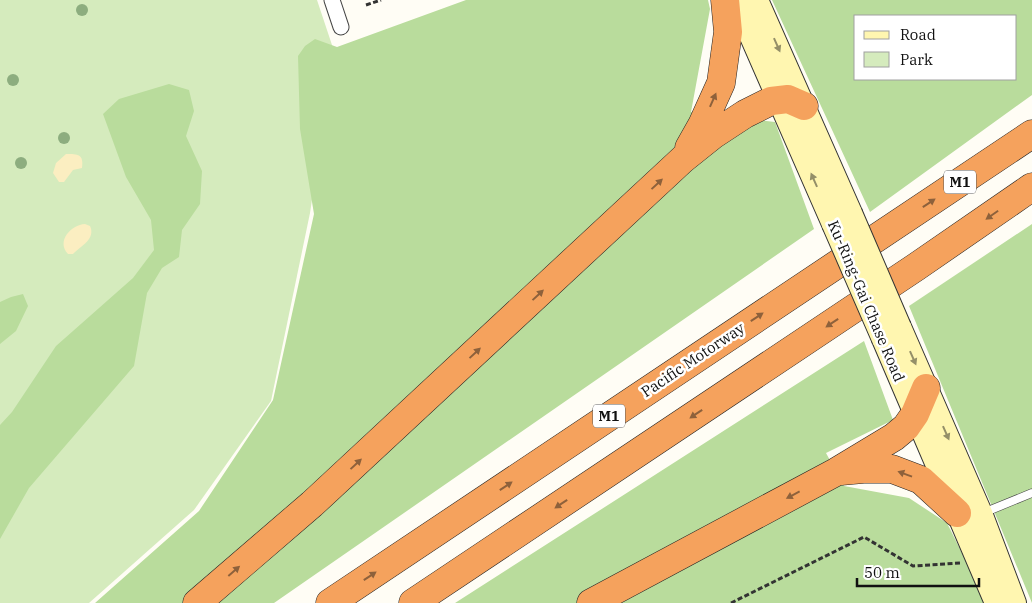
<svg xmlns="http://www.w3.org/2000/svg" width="1032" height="603" viewBox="0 0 1032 603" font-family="'IBM Plex Serif',serif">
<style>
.green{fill:#d5ebbd}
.forest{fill:#b9dc9c;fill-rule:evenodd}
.sand{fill:#fbeec1}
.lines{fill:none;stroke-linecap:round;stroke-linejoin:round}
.service-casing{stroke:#444;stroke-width:9}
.minor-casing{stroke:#444;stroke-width:17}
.secondary-casing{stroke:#333;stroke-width:24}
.motorway-casing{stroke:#222;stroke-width:29}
.path{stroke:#333;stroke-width:3;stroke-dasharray:5 2.5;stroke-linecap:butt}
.service{stroke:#fff;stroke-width:8}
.minor{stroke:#fff;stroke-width:15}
.secondary{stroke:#fff6b0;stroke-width:22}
.motorway{stroke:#f5a25d;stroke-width:28}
.secondary-bridge-casing{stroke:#333;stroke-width:24;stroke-linecap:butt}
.secondary-bridge{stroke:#fff6b0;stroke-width:22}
.tree{fill:#8dad7f}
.oneway{fill:#948f68}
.oneway2{fill:#8e613b}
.labels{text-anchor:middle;stroke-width:5;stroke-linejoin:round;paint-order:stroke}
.shield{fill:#fff;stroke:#585858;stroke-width:1}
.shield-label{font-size:14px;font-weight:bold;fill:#111}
.street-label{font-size:15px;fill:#111;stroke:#fff}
</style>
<rect width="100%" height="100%" fill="#fffdf5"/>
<path class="green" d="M0,0H317L334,51L310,213L271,401L194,510L89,603H0Z"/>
<path class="forest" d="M466,0H708L710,9L691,112L775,122L814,229L274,603H95L199,511L273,400L314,214L300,129L298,56L305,46L315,39L337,47Z
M772,0H1032V95L870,212ZM856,16H1016V79H856Z
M169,84L189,90L194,111L186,136L202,171L200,204L182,230L179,257L162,268L147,293L134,366L29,488L0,539V425L12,412L56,346L133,278L154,250L151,220L126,177L103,114L119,99Z
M1032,224V603L909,306Z
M23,294L28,306L16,331L0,344V302L11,297Z
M864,341L893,420L826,453L844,486L909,498L947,523L987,603H455Z"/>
<path class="sand" d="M66,154C78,154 84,154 82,168L73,170L64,182H59L53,173L56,163Z
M85,224L90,226C96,239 81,246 73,254H68C56,241 71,225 85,224Z"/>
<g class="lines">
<g class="service-casing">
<path id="service" d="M983,513L1032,493"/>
</g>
<g class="minor-casing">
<path id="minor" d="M332,0L341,27"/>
</g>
<g class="secondary-casing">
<path id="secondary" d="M735,0L833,224
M757,0L851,213
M900,327L981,513L1015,603
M883,339L996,603"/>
</g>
<g class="motorway-casing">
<path id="motorway" d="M689,148L702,125L721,83L728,32L725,0
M841,471L863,469H892L921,480L957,513
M197,603L312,504L683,159L713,135L745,114L771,101L788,99L804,106
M330,603L1032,134
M413,603L916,267L1032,187
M591,603L836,472L894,437L906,427L915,414L926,388"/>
</g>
<path class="path" d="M366,5L381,0
M731,603L864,537L913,566L960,563"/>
<use href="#service" class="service"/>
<use href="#minor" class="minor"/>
<use href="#secondary" class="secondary"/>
<use href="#motorway" class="motorway"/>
<g class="secondary-bridge-casing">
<path id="secondary-bridge" d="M851,213L900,327
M833,224L883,339"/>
</g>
<use href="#secondary-bridge" class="secondary-bridge"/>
</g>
<g class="tree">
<circle cx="82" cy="10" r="6"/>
<circle cx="13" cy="80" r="6"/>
<circle cx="64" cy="138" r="6"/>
<circle cx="21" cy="163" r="6"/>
</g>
<defs><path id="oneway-solid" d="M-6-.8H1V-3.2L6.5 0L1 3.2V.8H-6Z" transform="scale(1.25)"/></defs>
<g class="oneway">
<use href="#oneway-solid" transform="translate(777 45) rotate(66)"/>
<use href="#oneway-solid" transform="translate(814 180) rotate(-114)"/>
<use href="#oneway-solid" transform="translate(913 358) rotate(66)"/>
<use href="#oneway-solid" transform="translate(946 433) rotate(66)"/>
</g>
<g class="oneway2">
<use href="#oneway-solid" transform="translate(713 100) rotate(-66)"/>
<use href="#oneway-solid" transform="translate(657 184) rotate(-43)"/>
<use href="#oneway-solid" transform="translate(929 203) rotate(-34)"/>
<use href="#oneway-solid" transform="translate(992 215) rotate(145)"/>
<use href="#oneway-solid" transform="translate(538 295) rotate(-43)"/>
<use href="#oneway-solid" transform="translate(757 317) rotate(-34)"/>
<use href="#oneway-solid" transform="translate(832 323) rotate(146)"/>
<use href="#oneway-solid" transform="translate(475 353) rotate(-43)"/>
<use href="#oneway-solid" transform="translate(696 414) rotate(146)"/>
<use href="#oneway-solid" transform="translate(356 464) rotate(-43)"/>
<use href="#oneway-solid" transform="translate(905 474) rotate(-160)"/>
<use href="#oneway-solid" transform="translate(506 486) rotate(-34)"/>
<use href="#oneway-solid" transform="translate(793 495) rotate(152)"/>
<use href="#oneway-solid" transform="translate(561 504) rotate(146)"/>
<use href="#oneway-solid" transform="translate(234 571) rotate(-41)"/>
<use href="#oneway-solid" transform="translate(370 576) rotate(-34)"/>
</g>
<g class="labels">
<g class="shield">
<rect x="944" y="170.5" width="32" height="23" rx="4"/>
<rect x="593" y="404.5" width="32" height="23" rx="4"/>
</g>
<g class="shield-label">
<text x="960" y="187">M1</text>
<text x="609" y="421">M1</text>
</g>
<g class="street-label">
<text transform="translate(866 301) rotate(67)" y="5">Ku-Ring-Gai Chase Road</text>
<text transform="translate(693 360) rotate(-34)" y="5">Pacific Motorway</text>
</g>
</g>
<rect x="854" y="15" width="162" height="65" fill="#ffffff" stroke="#a0a0a0"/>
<rect x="864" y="31" width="25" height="8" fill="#fff6b0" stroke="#a0a0a0"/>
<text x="900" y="40" font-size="15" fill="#111111">Road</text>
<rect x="864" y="52" width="25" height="15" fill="#d5ebbd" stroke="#a0a0a0"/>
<text x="900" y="65" font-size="15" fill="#111111">Park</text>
<path d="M857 578v8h122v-8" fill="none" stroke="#111111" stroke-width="2.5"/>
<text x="864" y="578" font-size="15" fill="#111111" stroke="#ffffff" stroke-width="4" paint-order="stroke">50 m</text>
</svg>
